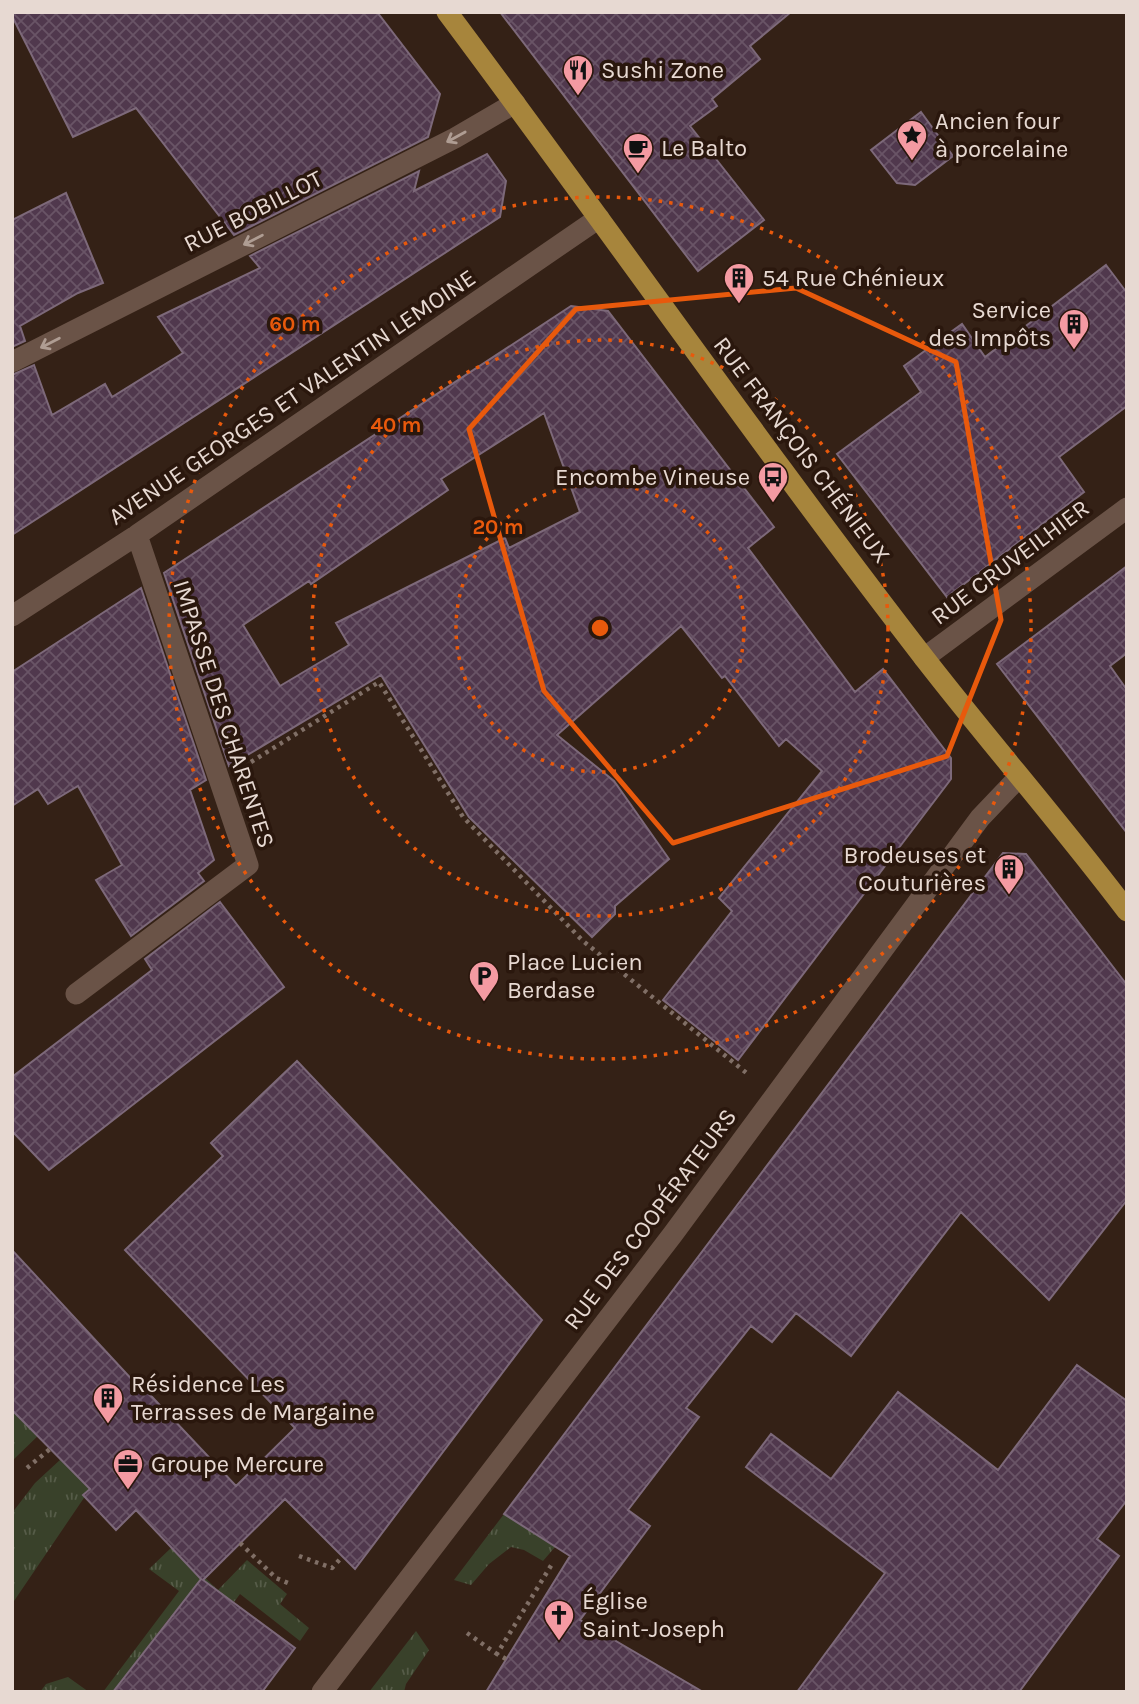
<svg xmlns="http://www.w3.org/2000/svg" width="1139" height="1704" viewBox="0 0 1139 1704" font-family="Karla,sans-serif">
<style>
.grass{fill:url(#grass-tufts)}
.building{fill:url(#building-cross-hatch);stroke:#7d697a;stroke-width:2;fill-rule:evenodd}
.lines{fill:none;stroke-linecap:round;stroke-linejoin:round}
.path{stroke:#806f66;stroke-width:4.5;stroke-dasharray:3.5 5;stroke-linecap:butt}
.minor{stroke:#6a5347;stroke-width:21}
.major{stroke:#a7853c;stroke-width:21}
.oneway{stroke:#af9d93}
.marked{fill:none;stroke:#e8590c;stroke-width:5;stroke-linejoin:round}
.ring{fill:none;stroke:#e8590c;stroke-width:3.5;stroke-dasharray:3.5 7}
.labels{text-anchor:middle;stroke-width:7;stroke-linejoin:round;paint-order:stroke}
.poi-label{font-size:24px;fill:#e7d9d2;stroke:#2a170d;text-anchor:start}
.street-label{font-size:24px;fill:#e7d9d2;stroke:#2a170d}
.centre{fill:#e8590c;stroke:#2a170d;stroke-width:3.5}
.ring-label{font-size:21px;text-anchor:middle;font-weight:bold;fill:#e8590c;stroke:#2a170d;stroke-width:7;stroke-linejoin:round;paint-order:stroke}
</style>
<defs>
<pattern id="grass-tufts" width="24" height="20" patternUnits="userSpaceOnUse" patternTransform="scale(1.75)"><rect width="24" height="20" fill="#39412a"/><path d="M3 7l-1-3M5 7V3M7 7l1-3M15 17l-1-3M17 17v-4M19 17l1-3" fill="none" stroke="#565c48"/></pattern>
<pattern id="building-cross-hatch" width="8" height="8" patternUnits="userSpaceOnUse" patternTransform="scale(1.75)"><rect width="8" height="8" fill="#50384d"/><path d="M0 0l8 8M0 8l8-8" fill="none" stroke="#695466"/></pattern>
</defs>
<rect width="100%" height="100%" fill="#342116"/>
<path class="grass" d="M12,1393L43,1431L12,1461Z
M61,1459L90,1489L12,1604V1513L35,1483Z
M504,1514L555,1547L543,1561L524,1550L511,1547L489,1564L471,1585L454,1580Z
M172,1547L218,1590L247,1560L287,1594L280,1604L309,1628L300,1641L240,1594L200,1648L170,1617L113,1692H103L179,1591L149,1569Z
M416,1631L429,1650L406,1684L404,1692H369Z
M68,1677L89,1692H40L46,1684Z"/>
<path class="building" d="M12,12H377L440,94L428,137L234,235L136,108L73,137L12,16Z
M500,12H791L750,46L760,59L712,99L717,106L690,126L764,220L698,271Z
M921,112L953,156L915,185L897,183L871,150Z
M487,154L506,181L500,217L12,535V375L34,365L52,415L105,384L112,397L183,353L158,317L260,268L250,256L419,171L414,191Z
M66,193L103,283L78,293L20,326L25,341L12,347V220Z
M1106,265L1127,293V406L1059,457L1084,492L947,597L837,454L921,392L904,366L962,324L985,357Z
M571,306L608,311L774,527L748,548L855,692L883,669L951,758V779L738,1060L663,1000L732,911L719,898L822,771L786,739L779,746L725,676L722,678L681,626L557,735L614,781L669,859L615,906V914L592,937L469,817L381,675L229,766L164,573ZM544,413L580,512L509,548L505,538L336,623L349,645L280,686L243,625L309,581L311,584L448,490L441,479Z
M1127,566V653L1110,666L1127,690V833L997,664Z
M141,588L206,780L190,790L214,860L198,873L204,881L131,936L96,880L122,865L78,786L48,804L38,789L12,806V672Z
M1003,853L1026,854L1127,985V1200L1049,1300L961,1212L851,1356L796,1313L772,1342L751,1326L686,1408L699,1417L628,1510L650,1526L580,1620L703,1692H486L570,1556L504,1514Z
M220,902L284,987L49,1170L12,1131V1077L152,970L145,959Z
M297,1061L542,1320L355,1569L285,1499L203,1580L295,1648L262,1692H113L201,1579L136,1510L116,1530L83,1495L90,1489L12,1410V1250L136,1384L138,1382L236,1486L295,1428L125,1250L223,1156L211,1143Z
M1077,1365L1127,1401V1500L1097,1539L1119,1556L1019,1692H797L885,1573L746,1467L771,1434L831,1479L898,1392L998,1470Z"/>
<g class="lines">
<path class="path" d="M251,762L379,682L463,817L583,941L749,1075
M27,1468L50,1449
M240,1543L276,1578L288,1583
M299,1556L332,1568L342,1557
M467,1633L497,1654
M506,1659L497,1654L552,1564"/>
<path class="minor" d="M12,362L455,138L515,103
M12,616L137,535L599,218
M924,658L1127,508
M76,994L248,865L137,535
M322,1692L673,1234L980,818L1019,777"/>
<path class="major" d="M447,12C608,227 761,447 925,659C991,744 1062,825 1127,911"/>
</g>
<defs><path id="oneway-shaft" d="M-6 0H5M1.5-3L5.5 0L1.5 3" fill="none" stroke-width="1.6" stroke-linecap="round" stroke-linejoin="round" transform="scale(1.75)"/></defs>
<g class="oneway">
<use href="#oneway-shaft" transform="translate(456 137) rotate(151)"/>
<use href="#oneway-shaft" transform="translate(253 240) rotate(153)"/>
<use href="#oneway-shaft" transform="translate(50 343) rotate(153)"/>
</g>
<path class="marked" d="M796,288L956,362L1001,620L947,756L673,843L544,691L469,429L576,309Z"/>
<g class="ring">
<circle cx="600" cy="628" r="144"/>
<circle cx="600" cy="628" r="288"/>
<circle cx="600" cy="628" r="431"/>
</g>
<defs>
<g id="restaurant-pin" transform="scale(1.575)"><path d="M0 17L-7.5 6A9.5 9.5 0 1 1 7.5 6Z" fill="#f49aa2" stroke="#2a170d"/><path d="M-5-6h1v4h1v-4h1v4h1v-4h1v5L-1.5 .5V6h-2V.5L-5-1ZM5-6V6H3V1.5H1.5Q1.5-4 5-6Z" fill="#111"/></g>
<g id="sight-pin" transform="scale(1.575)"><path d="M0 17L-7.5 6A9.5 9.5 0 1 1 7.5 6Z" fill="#f49aa2" stroke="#2a170d"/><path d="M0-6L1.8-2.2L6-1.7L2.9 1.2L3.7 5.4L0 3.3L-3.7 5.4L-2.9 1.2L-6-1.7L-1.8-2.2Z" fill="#111"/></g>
<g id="cafe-pin" transform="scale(1.575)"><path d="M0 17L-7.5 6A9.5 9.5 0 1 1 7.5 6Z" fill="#f49aa2" stroke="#2a170d"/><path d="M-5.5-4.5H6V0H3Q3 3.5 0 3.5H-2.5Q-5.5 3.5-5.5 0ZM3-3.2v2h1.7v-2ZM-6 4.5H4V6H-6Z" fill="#111"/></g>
<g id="building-pin" transform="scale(1.575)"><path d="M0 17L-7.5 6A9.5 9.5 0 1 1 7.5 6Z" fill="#f49aa2" stroke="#2a170d"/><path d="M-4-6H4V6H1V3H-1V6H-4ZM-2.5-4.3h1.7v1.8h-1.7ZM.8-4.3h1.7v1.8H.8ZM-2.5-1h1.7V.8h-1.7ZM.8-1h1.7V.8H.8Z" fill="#111"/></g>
<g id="bus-pin" transform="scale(1.575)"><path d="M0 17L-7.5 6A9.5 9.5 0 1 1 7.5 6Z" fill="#f49aa2" stroke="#2a170d"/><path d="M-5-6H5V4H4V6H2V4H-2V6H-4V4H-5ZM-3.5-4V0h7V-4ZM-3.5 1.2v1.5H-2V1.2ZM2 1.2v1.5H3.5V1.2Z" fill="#111"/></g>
<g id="parking-pin" transform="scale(1.575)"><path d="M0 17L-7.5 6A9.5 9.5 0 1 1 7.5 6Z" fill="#f49aa2" stroke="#2a170d"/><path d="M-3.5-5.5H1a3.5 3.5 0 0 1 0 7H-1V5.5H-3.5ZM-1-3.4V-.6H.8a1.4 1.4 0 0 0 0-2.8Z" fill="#111"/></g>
<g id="office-pin" transform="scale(1.575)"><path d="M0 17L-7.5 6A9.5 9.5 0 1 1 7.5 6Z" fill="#f49aa2" stroke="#2a170d"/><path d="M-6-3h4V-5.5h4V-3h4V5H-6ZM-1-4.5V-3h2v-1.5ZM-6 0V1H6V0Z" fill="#111"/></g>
<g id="church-pin" transform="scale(1.575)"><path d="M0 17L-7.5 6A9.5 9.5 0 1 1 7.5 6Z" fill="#f49aa2" stroke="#2a170d"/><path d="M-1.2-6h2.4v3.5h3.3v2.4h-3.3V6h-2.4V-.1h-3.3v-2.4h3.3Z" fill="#111"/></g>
</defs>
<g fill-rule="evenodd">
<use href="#restaurant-pin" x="578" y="70"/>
<use href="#sight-pin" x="912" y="135"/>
<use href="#cafe-pin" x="638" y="148"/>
<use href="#building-pin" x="739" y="278"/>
<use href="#building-pin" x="1074" y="324"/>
<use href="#bus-pin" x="773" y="477"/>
<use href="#building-pin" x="1009" y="869"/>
<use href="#parking-pin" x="484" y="976"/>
<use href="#building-pin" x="108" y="1398"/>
<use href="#office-pin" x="128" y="1464"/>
<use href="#church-pin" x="559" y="1615"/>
</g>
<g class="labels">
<g class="poi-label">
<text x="601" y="78">Sushi Zone</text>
<text x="935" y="129">Ancien four<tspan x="935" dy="28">à porcelaine</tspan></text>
<text x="661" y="156">Le Balto</text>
<text x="762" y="286">54 Rue Chénieux</text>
<text x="1051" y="318" text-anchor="end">Service<tspan x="1051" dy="28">des Impôts</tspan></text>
<text x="750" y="485" text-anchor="end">Encombe Vineuse</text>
<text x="986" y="863" text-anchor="end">Brodeuses et<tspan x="986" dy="28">Couturières</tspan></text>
<text x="507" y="970">Place Lucien<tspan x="507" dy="28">Berdase</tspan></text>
<text x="131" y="1392">Résidence Les<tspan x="131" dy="28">Terrasses de Margaine</tspan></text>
<text x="151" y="1472">Groupe Mercure</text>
<text x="582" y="1609">Église<tspan x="582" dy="28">Saint-Joseph</tspan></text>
</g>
<g class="street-label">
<text transform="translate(253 211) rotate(-27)" y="8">RUE BOBILLOT</text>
<text transform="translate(292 397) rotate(-34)" y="8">AVENUE GEORGES ET VALENTIN LEMOINE</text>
<text transform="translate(802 450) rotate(53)" y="8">RUE FRANÇOIS CHÉNIEUX</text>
<text transform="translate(1010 562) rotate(-37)" y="8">RUE CRUVEILHIER</text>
<text transform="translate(224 714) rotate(72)" y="8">IMPASSE DES CHARENTES</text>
<text transform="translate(650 1219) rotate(-53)" y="8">RUE DES COOPÉRATEURS</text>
</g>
</g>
<circle cx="600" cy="628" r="10" class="centre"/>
<g class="ring-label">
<text x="295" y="331">60 m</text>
<text x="396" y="432">40 m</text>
<text x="498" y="534">20 m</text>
</g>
<rect width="1139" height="1704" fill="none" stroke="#e7d9d2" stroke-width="28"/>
</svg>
